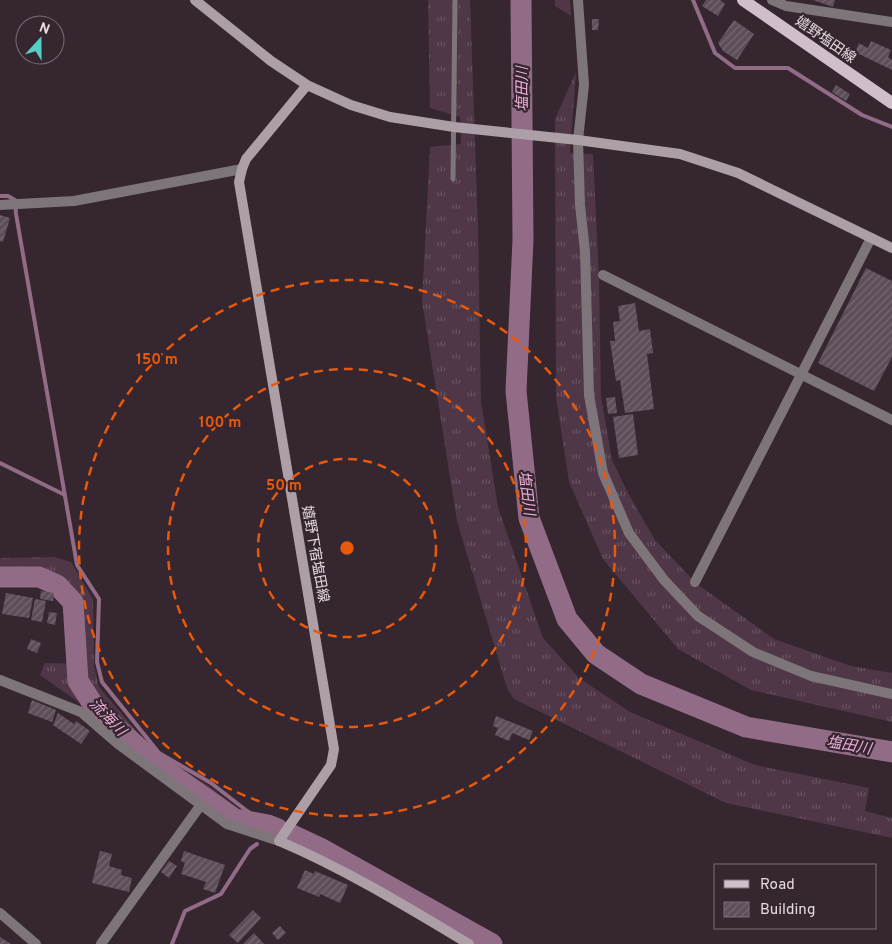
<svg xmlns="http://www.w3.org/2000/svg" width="892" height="944" viewBox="0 0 892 944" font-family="Overpass,'Noto Sans JP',sans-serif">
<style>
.grass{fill:url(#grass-tufts)}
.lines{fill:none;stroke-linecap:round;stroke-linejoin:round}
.stream{stroke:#926c86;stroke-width:4}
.river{stroke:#926c86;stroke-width:21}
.building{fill:url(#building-hatch)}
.lane{stroke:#7d757a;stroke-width:5}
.street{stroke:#7d757a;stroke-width:10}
.secondary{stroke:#ac9fa7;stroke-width:10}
.primary{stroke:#d0bfca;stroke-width:12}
.ring{fill:none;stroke:#e8590c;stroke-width:2.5;stroke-dasharray:9 6}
.labels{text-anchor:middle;stroke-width:4.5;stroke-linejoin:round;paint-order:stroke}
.street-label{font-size:14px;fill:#e5dbe1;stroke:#352630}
.water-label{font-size:15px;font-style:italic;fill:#eeb0da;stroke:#352630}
.centre{fill:#e8590c;stroke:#352630;stroke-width:2.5}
.ring-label{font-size:15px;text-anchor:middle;font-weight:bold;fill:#e8590c;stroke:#352630;stroke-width:4.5;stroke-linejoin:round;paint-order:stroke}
</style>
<defs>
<pattern id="grass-tufts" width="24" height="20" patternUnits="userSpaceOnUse" patternTransform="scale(1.25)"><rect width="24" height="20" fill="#4f3747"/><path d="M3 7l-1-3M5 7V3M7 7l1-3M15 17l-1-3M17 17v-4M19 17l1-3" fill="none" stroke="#685361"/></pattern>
<pattern id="building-hatch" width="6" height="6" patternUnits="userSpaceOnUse" patternTransform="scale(1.25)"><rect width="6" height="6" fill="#5e4e59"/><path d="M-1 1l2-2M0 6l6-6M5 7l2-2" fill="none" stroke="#756771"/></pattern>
</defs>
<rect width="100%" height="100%" fill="#352630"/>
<path class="grass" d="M428,0H470L478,227L481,402L498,507L543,638L579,678L630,712L755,765L869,788L865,811L892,818V838L726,803L514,699L507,688L457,521L422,301L430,147L461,144L460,117L430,108Z
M555,0H570L571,16L555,6Z
M576,72L570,153L593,154L599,278L601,397L612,460L628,493L655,540L697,584L774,639L851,666L892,673V722L751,690L678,649L603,559L569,482L556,397L555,119Z
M54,557L71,562L93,599L94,666L99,687L157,755L209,786L241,811L235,815L155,760L103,710L77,701L40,675L45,663L85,664L80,600L60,579L39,573L0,572V558Z"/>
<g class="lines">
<path class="stream" d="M693,0L715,53L735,68H788L862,115L892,127
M0,196H8L15,200L16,214L77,565L99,599L97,662L102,682L159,753L211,783L247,811L268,825
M0,463L65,495
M172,944L185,911L221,894L250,849L257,844"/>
<path class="river" d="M521,0L523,240L516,391L529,518L567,619L596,654L641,684L746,727L892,752
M0,577H39L57,585L73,602L78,681L96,709L154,762L235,819L268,825L278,829
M290,834L320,848L492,944"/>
</g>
<path class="building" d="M706,0H720L725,4L718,16L702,6Z
M813,0H835L833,7Z
M592,19H599L598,30H592Z
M734,20L754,34L737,60L723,51L718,43Z
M871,41L891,50L888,57L892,60V70L855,52L859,43L868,48Z
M836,85L850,94L846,101L832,92Z
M0,215L10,218L3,242L0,241Z
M866,268L892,281V357L874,391L818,363Z
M635,303L639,331L650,329L653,353L647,354L654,409L625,413L620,380L616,381L610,341H615L613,322L620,321L618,306Z
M615,397L617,413L608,414L606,398Z
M633,414L638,455L619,458L613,417Z
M41,591L54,593L53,601L40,599Z
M6,593L33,598L29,618L2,614Z
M35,599L46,601L42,622L31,620Z
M49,612L57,613L55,625L47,623Z
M31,639L41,643L37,653L27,649Z
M32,700L56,710L52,722L28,713Z
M58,713L74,724L76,721L90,731L81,744L53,725Z
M496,716L533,731L529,740L512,733L509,741L495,735L498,728L493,726Z
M100,851L112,854L109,866L122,870L121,875L132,878L129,892L92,883Z
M184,851L225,865L215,893L203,889L206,882L181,874L185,863L181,861Z
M169,861L177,866L169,878L161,872Z
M305,870L314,874L315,871L348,885L340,903L320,894L319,897L297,888Z
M253,910L261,918L238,943L229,935Z
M280,926L286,933L278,940L272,933Z
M254,933L264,944H243Z
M0,937L11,944H0Z"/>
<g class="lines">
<path class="lane" d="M453,179L455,0"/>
<path class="street" d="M578,0L584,85L578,140L580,205L585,251L589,395L603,473L629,533L664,580L698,616L753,652L811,676L892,694
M772,0L786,6L892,22
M0,205L74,201L242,169
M603,275L892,420
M695,582L871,238
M0,680L81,712L118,744L227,824L279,841
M0,913L36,944
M101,944L200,806"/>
<path class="secondary" d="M195,0L271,61L307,85L246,159L242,169L239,182L334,749L331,765L279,841C345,869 407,907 469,944
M307,85L351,105L390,117L454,127L578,140L680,154L738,173L892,248"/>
<path class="primary" d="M743,0L892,103"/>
</g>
<g class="ring">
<circle cx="347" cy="548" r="89"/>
<circle cx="347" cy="548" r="179"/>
<circle cx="347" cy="548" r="268"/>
</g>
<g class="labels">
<g class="street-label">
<text transform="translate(826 39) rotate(35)" y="5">嬉野塩田線</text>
<text transform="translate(316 554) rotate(80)" y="5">嬉野下宿塩田線</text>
</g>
<g class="water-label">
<text transform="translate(522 89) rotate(-90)" y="5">塩田川</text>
<text transform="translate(527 493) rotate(83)" y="5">塩田川</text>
<text transform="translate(108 717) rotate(46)" y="5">流海川</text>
<text transform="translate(849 745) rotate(10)" y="5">塩田川</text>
</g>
</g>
<circle cx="347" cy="548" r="8" class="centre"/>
<g class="ring-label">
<text x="157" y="364">150 m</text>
<text x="220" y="427">100 m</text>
<text x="284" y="490">50 m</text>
</g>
<rect x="714" y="864" width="162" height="65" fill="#352630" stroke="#7b6e77"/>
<rect x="724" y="880" width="25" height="8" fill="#d0bfca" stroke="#7b6e77"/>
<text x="760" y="889" font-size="15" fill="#e5dbe1">Road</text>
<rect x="724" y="902" width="25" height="15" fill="url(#building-hatch)" stroke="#7b6e77"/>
<text x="760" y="914" font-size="15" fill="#e5dbe1">Building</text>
<g transform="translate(40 40) rotate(21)"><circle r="24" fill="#352630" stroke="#7b6e77"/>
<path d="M0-4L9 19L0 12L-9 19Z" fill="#55cec5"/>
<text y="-8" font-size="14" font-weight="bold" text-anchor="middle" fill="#e5dbe1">N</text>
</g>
</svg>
